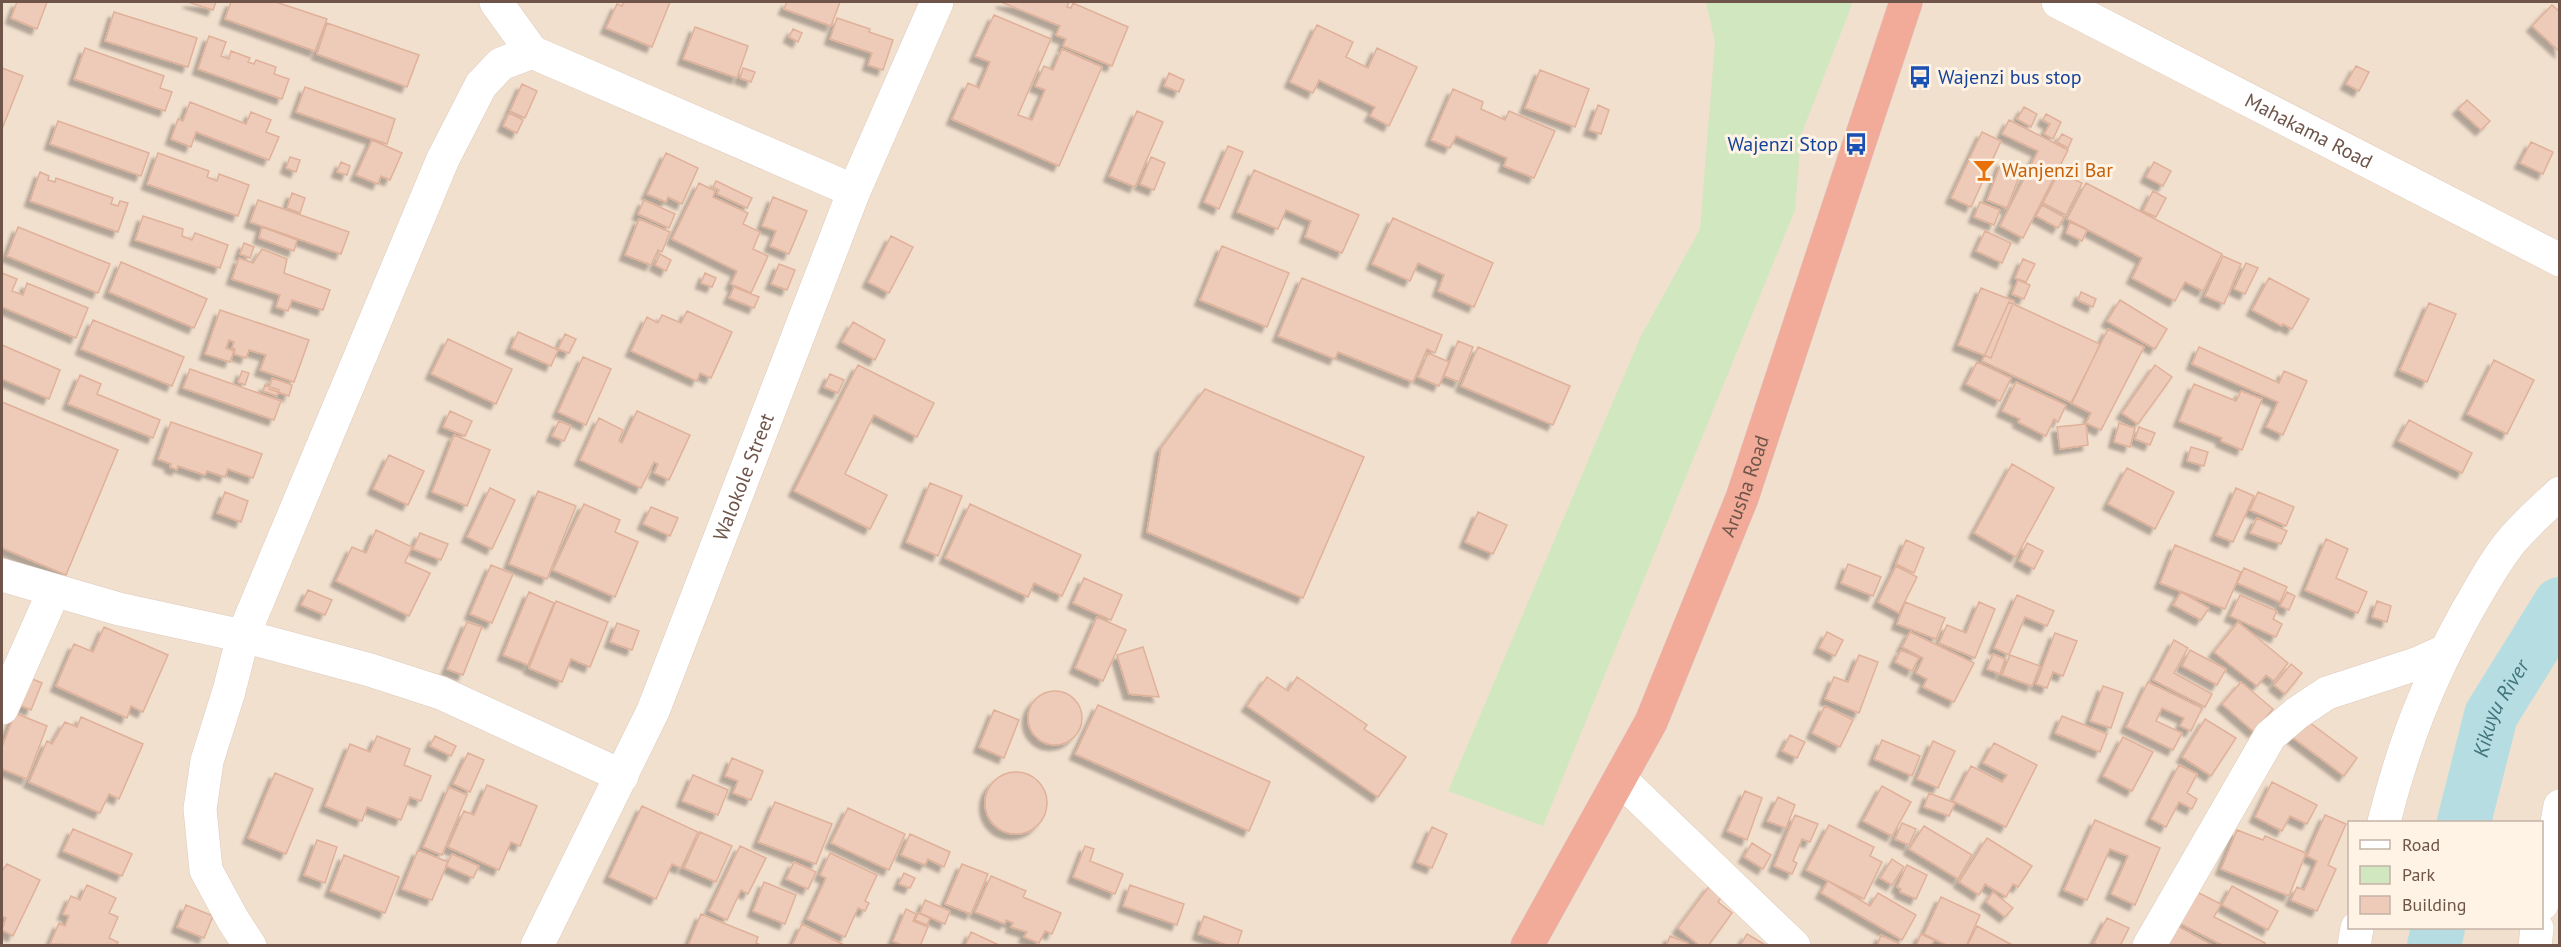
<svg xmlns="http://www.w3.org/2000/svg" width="2561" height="947" viewBox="0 0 2561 947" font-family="'PT Sans',sans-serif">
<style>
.residential{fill:#f2e0ce;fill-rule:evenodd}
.green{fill:#d1e7bf}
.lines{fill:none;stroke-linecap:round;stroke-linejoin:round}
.river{stroke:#b6dee2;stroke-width:54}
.building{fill:#eecbb8;stroke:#e0b19a;stroke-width:1.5;filter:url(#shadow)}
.street-casing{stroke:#decabc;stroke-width:34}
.secondary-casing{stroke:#e2cbba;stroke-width:34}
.highway-casing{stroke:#dad3d0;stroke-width:34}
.street{stroke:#fff;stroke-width:33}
.secondary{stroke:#fff;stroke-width:33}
.highway{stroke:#f2ab98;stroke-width:33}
.labels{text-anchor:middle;stroke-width:6;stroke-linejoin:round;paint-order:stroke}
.transit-label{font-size:20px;fill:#164399;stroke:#fef3e5;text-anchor:start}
.street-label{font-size:20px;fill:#6f5449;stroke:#fef3e5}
.food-label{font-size:20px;fill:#c56008;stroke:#fef3e5;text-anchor:start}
.water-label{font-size:21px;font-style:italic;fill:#41747b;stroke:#fef3e5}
</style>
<defs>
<filter id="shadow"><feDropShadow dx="-5.5" dy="5.5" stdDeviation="1.5" flood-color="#0004"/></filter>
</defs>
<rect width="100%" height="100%" fill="#fbefdf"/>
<path class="residential" d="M2,2H2559V945L2,946ZM2350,822H2542V928H2350Z"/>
<path class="green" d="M1706,2H1853L1801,135L1795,210L1543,826L1448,791L1640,338L1700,229L1715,42Z"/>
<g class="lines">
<g class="river">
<path id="s1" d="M2464,822L2491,715L2560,604"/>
<path d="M2434,946L2438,928"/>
</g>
</g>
<path class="building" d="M17,2H47L37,29L11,18Z
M188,2H216L213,10Z
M231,2H276L327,19L315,51L225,19Z
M624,2H670L652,47L606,28L617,4L622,6Z
M787,2H840L831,26L784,9Z
M1001,2H1069L1067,7L1071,8L1073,3L1128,27L1112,66L1063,46L1066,39L1056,35L1060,26Z
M2552,5L2560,12V52L2532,26Z
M114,12L197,38L188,67L105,41Z
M994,15L1051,39L1018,115L1032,120L1045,90L1035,86L1044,66L1053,70L1062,49L1102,67L1059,166L952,119L968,83L979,88L990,62L975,56Z
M837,18L870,29L869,32L893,40L883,70L868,65L872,53L830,39Z
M327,23L419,55L407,87L317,54Z
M1317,25L1353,42L1346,57L1368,68L1377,48L1417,67L1389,126L1370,116L1375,107L1319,80L1313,93L1290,82Z
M695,27L748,46L737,78L683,59Z
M793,29L802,33L798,42L789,37Z
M209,36L226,42L221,56L229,59L231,51L250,58L248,62L254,64L256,60L276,67L274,74L289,79L282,99L198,69Z
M85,48L164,76L160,88L172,92L165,111L74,79Z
M2356,66L2369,72L2359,91L2346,84Z
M2,68L23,76L2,129Z
M743,68L755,72L751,82L740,78Z
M1540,70L1589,89L1575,127L1525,108Z
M1169,73L1184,80L1179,92L1164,86Z
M522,84L537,91L525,118L510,111Z
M305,87L395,119L387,144L296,112Z
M1453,89L1483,102L1481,109L1505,120L1509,111L1555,131L1534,178L1504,166L1507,158L1456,136L1450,148L1431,140Z
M2467,100L2490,121L2481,130L2458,109Z
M190,102L246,124L251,112L271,120L266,132L279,137L269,160L196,132L191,147L171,139L178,119L183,121Z
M1598,105L1609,110L1601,134L1589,130Z
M2024,107L2037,114L2031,127L2017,119Z
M1137,111L1163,122L1135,187L1109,176Z
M509,113L523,120L517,133L503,126Z
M2046,114L2061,122L2053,139L2044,134L2050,124L2043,120Z
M2009,120L2068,150L2023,238L2000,226L2038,151L2002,134Z
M58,121L149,153L141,176L50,144Z
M1982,132L2001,141L1971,207L1951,198Z
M2062,134L2072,139L2068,148L2057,142Z
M372,140L402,153L390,180L381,176L378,184L356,175Z
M2531,142L2553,152L2543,174L2520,163Z
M1228,146L1243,152L1219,209L1204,202Z
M158,153L209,171L207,177L217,181L219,174L249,185L238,216L147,184Z
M666,153L698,168L682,204L668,197L666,202L647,194Z
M290,157L300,160L296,172L286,168Z
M1151,157L1165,163L1154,190L1140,184Z
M2002,161L2022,169L2007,208L1987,200Z
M341,162L350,166L347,175L337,172Z
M2154,162L2171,171L2163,186L2146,177Z
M1254,170L1359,215L1342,253L1305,237L1311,221L1286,210L1278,229L1237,212Z
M40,172L49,176L48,180L55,182L56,178L113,198L111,204L118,206L120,201L128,203L118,232L30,201Z
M2059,172L2082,183L2066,215L2043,203Z
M716,181L752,198L747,208L717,194L719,190L713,187Z
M699,183L715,191L713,197L748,213L743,224L760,232L753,249L768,256L751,293L731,284L737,271L672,239Z
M2086,183L2222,254L2203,291L2185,282L2175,301L2132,278L2142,258L2067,219Z
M2153,191L2166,198L2156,217L2143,211Z
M292,193L305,198L300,213L287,208Z
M773,197L807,211L789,254L770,246L776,231L762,226Z
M258,200L349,232L341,254L250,222Z
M644,200L675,214L669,228L638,214Z
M1980,202L2000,210L1994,225L1974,217Z
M2042,205L2064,217L2058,228L2036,216Z
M143,216L183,229L182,236L192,240L195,233L228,245L220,268L135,240Z
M1393,218L1493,263L1474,307L1438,291L1444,275L1418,263L1410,281L1372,264Z
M639,219L670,232L662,252L658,250L651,265L625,255Z
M2070,222L2087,230L2082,241L2066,233Z
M18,227L110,264L98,293L7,256Z
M262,227L297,240L294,251L259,238Z
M1985,231L2011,243L2002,263L1976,251Z
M891,236L913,247L889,293L868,282Z
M244,243L254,247L250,258L240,254Z
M1222,246L1289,273L1267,327L1200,300Z
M262,249L287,259L284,273L330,290L323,310L292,300L288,311L276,307L280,295L232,279L239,258L253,263Z
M660,254L671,260L666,271L655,265Z
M2223,256L2241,264L2224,304L2205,296Z
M2023,259L2035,264L2026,282L2015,278Z
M121,262L207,299L194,328L109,292Z
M2246,263L2258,268L2245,294L2234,289Z
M779,264L795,270L787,290L771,284Z
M2,273L17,279L12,291L23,295L27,283L88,308L76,338L2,307Z
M705,273L716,278L712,287L701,283Z
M1302,278L1442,335L1435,353L1427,349L1413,382L1338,352L1335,359L1278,336Z
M2269,278L2309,299L2292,329L2283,324L2282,326L2252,310Z
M2018,280L2030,285L2024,299L2012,294Z
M734,287L759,297L754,308L729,298Z
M1981,288L2014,301L1991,358L1958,345Z
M2081,292L2096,299L2093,307L2078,300Z
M2120,300L2167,329L2155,349L2107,321Z
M2009,302L2100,344L2072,403L1982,361Z
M2429,303L2456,314L2427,382L2400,370Z
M220,310L309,340L294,382L260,370L266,355L249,350L246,358L234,354L235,349L232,348L234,342L229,340L226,348L234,351L230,362L205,354Z
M687,311L732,332L711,378L700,373L697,381L631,351L647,317L658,323L662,315L681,323Z
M93,320L184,357L172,386L81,349Z
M853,322L885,340L875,360L842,342Z
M2108,329L2144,347L2101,430L2086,423L2091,413L2071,403Z
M518,332L558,350L551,366L511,348Z
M565,334L576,339L569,353L558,349Z
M448,339L512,369L496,404L431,374Z
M1458,341L1473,347L1459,382L1444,376Z
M2,345L60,370L49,399L2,379Z
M1478,347L1570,386L1553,425L1461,386Z
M2199,347L2279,383L2284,371L2307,381L2283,435L2266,427L2278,402L2192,364Z
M1428,353L1449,362L1439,386L1418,377Z
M583,357L611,369L586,425L558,412Z
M2494,360L2534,380L2507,434L2467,414Z
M1977,362L2011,378L2000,401L1966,384Z
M858,365L934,403L917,437L874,415L845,474L887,495L870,529L794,491Z
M2155,365L2172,377L2138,424L2122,413Z
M190,369L281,401L274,420L183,388Z
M242,371L249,373L245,385L238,382Z
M830,374L844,380L838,393L824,387Z
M80,375L101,384L97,394L160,420L153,438L68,404Z
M272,378L292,385L289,396L269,389Z
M2016,382L2066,405L2058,422L2054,419L2046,436L2018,422L2020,419L2002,411Z
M2194,384L2236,401L2241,391L2262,399L2242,450L2221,441L2222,438L2179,421Z
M265,385L279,390L277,396L263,391Z
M1205,389L1364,457L1303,598L1147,532L1161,448Z
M2,402L118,450L66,575L2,548Z
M450,411L472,421L465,436L443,427Z
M637,411L690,435L669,480L654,473L658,464L654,462L641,488L580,460L599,418L623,430L619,441L622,443Z
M2409,420L2472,453L2462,473L2398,441Z
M559,421L571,426L564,441L552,436Z
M171,422L262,454L253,478L228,469L225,477L207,471L205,475L178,466L177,470L170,467L171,464L158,459Z
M2119,423L2135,428L2130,447L2114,442Z
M2086,424L2088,445L2060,449L2057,427Z
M2139,427L2155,433L2150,445L2135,439Z
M454,435L490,450L467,506L432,492Z
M2191,447L2208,452L2204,466L2187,461Z
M389,455L424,471L408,505L373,489Z
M2012,464L2054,488L2016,557L1974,533Z
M2127,468L2174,492L2155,529L2108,504Z
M930,483L962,496L938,556L906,542Z
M490,488L515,500L492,549L467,537Z
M2236,488L2254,496L2233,542L2216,535Z
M538,491L576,506L547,579L509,564Z
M225,492L248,501L241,522L217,513Z
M2258,492L2294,507L2286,526L2250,510Z
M584,504L620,520L615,532L638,542L615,597L553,570Z
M970,504L1081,555L1062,596L1034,583L1028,597L945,558Z
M651,507L678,518L670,536L643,524Z
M1478,512L1507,525L1493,554L1465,542Z
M2257,518L2287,531L2281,544L2250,533Z
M376,530L412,547L405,562L430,573L409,616L336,581L352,547L366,553Z
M420,533L448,544L441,560L413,549Z
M2326,539L2348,549L2336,578L2367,592L2358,613L2305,590Z
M1906,540L1924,548L1914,573L1896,564Z
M2027,543L2043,551L2034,569L2019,561Z
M2175,545L2241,572L2225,609L2160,583Z
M1848,564L1881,577L1873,596L1841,583Z
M491,565L513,574L492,623L470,614Z
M1896,566L1917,577L1899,613L1878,602Z
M2244,568L2287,587L2280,602L2237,583Z
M1084,578L1122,595L1111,620L1073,603Z
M308,590L332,600L325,615L301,605Z
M529,592L554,603L528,665L503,655Z
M2181,592L2209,608L2201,620L2173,605Z
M2287,592L2295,596L2289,610L2280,606Z
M2017,595L2054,611L2047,626L2025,617L2009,655L1994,648Z
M2240,595L2277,611L2273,619L2282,624L2276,637L2230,616Z
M556,601L608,622L590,667L571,659L562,682L529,668Z
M2377,601L2391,606L2387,622L2372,617Z
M1905,602L1945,618L1936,639L1897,624Z
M1979,602L1995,609L1975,658L1939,643L1947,625L1966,633Z
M1097,617L1126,630L1103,681L1075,668Z
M467,622L482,627L463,675L447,669Z
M2238,622L2288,663L2274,681L2266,675L2257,686L2214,652Z
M617,623L639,631L632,650L610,642Z
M104,627L168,655L143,712L131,706L127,718L56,686L74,644L93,652Z
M1827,632L1843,640L1835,656L1819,648Z
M1910,632L1974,663L1954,702L1923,687L1927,679L1916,673L1923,658L1902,647Z
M2055,633L2077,641L2063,676L2053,672L2047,688L2036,684Z
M2174,640L2188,648L2174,673L2212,694L2205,707L2153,680Z
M1143,647L1159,697L1129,694L1117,655Z
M1901,650L1919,658L1912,671L1895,662Z
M2190,650L2226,669L2217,685L2182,666Z
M1993,654L2005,659L2000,674L1987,669Z
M1859,655L1878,662L1859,713L1825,699L1834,677L1848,682Z
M2010,655L2040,666L2032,686L2002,675Z
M2291,664L2302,673L2285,694L2274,685Z
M25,676L42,683L31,710L15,703Z
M1267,677L1288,691L1297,677L1367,725L1364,729L1406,757L1378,797L1247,706Z
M2148,682L2202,708L2191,731L2180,726L2184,718L2162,708L2156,721L2182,733L2173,750L2126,727Z
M2241,682L2273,709L2254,732L2222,704Z
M2103,686L2123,693L2111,728L2090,721Z
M1028 718a27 27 0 1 1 54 0a27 27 0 1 1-54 0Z
M1098,705L1270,782L1249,831L1075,754Z
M1825,706L1853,720L1840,747L1812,733Z
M994,710L1019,720L1004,758L979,747Z
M15,713L47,726L27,779L2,769V747Z
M2062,716L2107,734L2100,752L2055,733Z
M2301,716L2357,758L2344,776L2288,734Z
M81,717L143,744L119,799L109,794L100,813L29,782L47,741L52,744L65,722L77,727Z
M2205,719L2236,738L2211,776L2182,757Z
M1790,735L1805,742L1797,758L1782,751Z
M377,736L410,749L404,765L431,776L421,801L410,797L401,820L367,807L362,821L325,806L350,744L370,752Z
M435,736L456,746L451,756L430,746Z
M2123,737L2153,752L2132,791L2103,776Z
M1882,740L1920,756L1912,776L1874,759Z
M1933,741L1955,751L1938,788L1917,779Z
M1994,743L2037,765L2006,827L1953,801L1971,766L2002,782L2007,775L1983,763Z
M468,753L484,760L470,792L453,784Z
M732,758L763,771L751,800L733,793L738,781L725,776Z
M2179,765L2197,774L2187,793L2197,799L2192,809L2179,802L2166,827L2151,819Z
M985 803a31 31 0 1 1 62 0a31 31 0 1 1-62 0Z
M275,773L313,789L286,854L248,838Z
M693,775L728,790L718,815L682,801Z
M2272,782L2317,805L2307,824L2290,816L2282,831L2255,817Z
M487,785L537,806L520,846L511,842L499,870L448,847L464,811L474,815Z
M1882,786L1911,802L1892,836L1863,821Z
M449,787L467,795L442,855L423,847Z
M1745,791L1762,798L1747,840L1727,831Z
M1929,793L1955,803L1949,816L1924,807Z
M1778,797L1795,805L1786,828L1767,821Z
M775,802L832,824L816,864L758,842Z
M642,806L698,832L681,868L672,864L656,899L609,877Z
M848,808L905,834L889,870L831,843Z
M1795,815L1818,824L1810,842L1802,839L1793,861L1797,863L1792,874L1774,866Z
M2325,815L2346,824L2328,865L2336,869L2317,911L2291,900L2297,887L2304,890L2317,861L2307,856Z
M2095,820L2160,848L2135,905L2111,894L2128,856L2110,849L2087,900L2064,890Z
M1902,823L1916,829L1909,845L1895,839Z
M1829,825L1874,847L1870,856L1882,862L1864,899L1806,870Z
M1924,826L1972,855L1958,879L1909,849Z
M1432,827L1447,834L1432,868L1417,862Z
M73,829L132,854L122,876L63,851Z
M2237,830L2263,840L2265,836L2306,853L2289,896L2221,869Z
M700,832L732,846L716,882L684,868Z
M910,834L950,852L944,867L928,859L925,865L901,855Z
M1987,838L2032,866L2018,887L2013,884L2006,897L1985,884L1979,895L1959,882Z
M317,840L337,847L325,883L304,875Z
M1752,843L1771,855L1763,869L1744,857Z
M740,846L766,858L748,894L741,890L727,920L709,911Z
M1085,846L1094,849L1090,861L1123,874L1115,894L1073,877Z
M418,850L448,862L432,900L402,889Z
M830,853L877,875L865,901L869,903L865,911L858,908L845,937L807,919L826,878L820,875Z
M452,854L479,866L473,878L446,866Z
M344,855L399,877L385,913L330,891Z
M1892,859L1904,867L1892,885L1880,878Z
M794,862L816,872L808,889L786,879Z
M7,864L40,880L13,936L2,930L6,918L2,916V871Z
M962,864L988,874L971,914L945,904Z
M1907,865L1927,875L1916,899L1900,892L1901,889L1897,887Z
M904,873L915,878L910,888L899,884Z
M991,876L1026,891L1023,897L1061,913L1052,934L1045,931L1039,943L1024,937L1027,932L1011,927L1013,923L1006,920L1005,924L975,912Z
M1828,881L1870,906L1878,893L1916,915L1902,940L1821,893Z
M764,882L796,895L785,924L753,911Z
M87,885L116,898L109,913L118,917L109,938L118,942L116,946L50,944L59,923L65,926L69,916L63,914L71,896L80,900Z
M1130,885L1184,904L1177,925L1123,906Z
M1710,885L1723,895L1718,902L1732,913L1708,946H1700L1678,928Z
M2232,886L2278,911L2268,930L2222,905Z
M2193,890L2221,904L2214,917L2265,943L2264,946H2224L2177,922Z
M1993,892L2013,908L2005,917L1986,902Z
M1941,897L1980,915L1966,946H1948L1924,934Z
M925,900L950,911L945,924L920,913Z
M186,905L213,916L204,938L177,927Z
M906,909L916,914L913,921L928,927L920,946H904L893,941Z
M918,913L930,918L927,925L915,920Z
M701,914L758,937L756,943L763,946H688Z
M1204,916L1242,931L1237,946H1229L1198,934Z
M2107,918L2129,928L2120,946H2099L2094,943Z
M802,924L846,946H792Z
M1977,926L2014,946H1967Z
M2178,926L2214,946H2167Z
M971,932L1001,946H965Z
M1747,934L1767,946H1740Z
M1921,934L1934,940L1931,946H1916Z
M1881,935L1898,943L1897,946H1877Z
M1670,936L1688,943L1687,946H1666Z"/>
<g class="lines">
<g class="street-casing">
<g id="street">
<path d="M496,2L532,52"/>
<path d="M2,575L119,609L243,636L370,670L441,693L622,776"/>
<path d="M2,708L54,591"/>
<path d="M1620,779L1794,946"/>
<path d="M2384,822C2404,743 2427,683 2467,611C2482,586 2495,560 2514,538C2528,522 2544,508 2560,493"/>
<path d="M2542,904L2560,806"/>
<path d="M250,946L233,920L206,870L200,809L207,761L229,691L243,636L443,159L481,85L501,64L532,52L854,191"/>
<path id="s2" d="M537,946L653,711L854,191L937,2"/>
<path d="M2149,946L2270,736L2297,713L2327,693L2416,664L2445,651"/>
<path d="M2354,946L2357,928"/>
<path d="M2535,946L2537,928"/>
</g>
</g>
<g class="secondary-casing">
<g id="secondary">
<path id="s3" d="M2058,2L2560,260"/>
</g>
</g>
<g class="highway-casing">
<g id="highway">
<path id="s4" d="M1527,946L1651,722L1742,498L1906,2"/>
</g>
</g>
<use href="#street" class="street"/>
<use href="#secondary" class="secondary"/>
<use href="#highway" class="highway"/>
</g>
<defs>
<g id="bus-bare" transform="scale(1.8)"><path d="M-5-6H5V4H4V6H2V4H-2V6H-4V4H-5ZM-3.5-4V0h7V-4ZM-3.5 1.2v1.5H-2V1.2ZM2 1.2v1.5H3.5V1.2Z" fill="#1a4fb4" stroke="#fef3e5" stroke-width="2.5" paint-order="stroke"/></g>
<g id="bar-bare" transform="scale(1.8)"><path d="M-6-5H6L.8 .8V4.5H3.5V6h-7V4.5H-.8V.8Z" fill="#e8710a" stroke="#fef3e5" stroke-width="2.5" paint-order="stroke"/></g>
</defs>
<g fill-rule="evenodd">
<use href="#bus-bare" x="1920" y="77"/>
<use href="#bus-bare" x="1856" y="144"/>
<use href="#bar-bare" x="1984" y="170"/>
</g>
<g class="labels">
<g class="transit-label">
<text x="1938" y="84">Wajenzi bus stop</text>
<text x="1838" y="151" text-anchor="end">Wajenzi Stop</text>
</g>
<g class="street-label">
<text dy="7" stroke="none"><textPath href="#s3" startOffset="282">Mahakama Road</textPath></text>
<text dy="7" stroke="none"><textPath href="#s2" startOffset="513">Walokole Street</textPath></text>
<text dy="7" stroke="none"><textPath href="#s4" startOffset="510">Arusha Road</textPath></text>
</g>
<g class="food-label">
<text x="2002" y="177">Wanjenzi Bar</text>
</g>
<g class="water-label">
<text dy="7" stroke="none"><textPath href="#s1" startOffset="120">Kikuyu River</textPath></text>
</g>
</g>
<rect width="2561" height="947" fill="none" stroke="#6f5449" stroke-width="6"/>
<rect x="2348" y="821" width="195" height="108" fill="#fef3e5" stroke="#c5b3a7" stroke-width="1.5"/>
<rect x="2360" y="840" width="30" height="9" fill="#ffffff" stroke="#c5b3a7" stroke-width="1.5"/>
<text x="2402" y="851" font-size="18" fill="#6f5449">Road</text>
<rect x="2360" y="866" width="30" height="18" fill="#d1e7bf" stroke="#c5b3a7" stroke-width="1.5"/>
<text x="2402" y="881" font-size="18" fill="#6f5449">Park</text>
<rect x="2360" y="896" width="30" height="18" fill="#eecbb8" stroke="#c5b3a7" stroke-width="1.5"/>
<text x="2402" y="911" font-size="18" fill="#6f5449">Building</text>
</svg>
